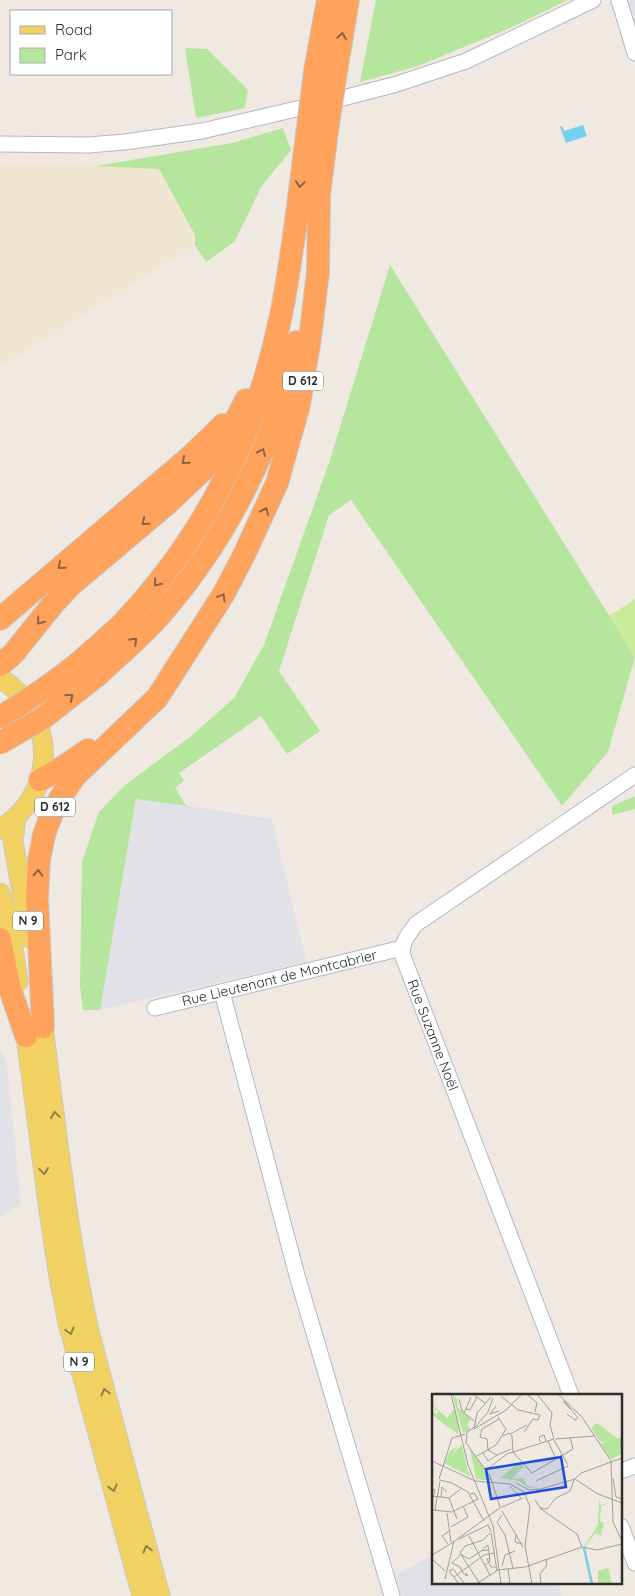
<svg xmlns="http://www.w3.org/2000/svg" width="635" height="1596" viewBox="0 0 635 1596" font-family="Quicksand,sans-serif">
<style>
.industrial{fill:#e3e1e8}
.education{fill:#f0e6d1}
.green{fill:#b6e59e}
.pitch{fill:#c9ec9a}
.water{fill:#75cff0}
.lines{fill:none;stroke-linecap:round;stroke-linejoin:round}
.minor-casing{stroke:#b4b7c1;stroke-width:17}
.major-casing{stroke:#c9c9c9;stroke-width:21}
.highway-casing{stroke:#c9c9c9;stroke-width:24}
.minor{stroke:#fff;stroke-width:15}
.major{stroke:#f2d163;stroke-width:19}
.highway{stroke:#ffa35c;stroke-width:22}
.highway-bridge-casing{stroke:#c9c9c9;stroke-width:24;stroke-linecap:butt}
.highway-bridge{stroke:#ffa35c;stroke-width:22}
.oneway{stroke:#8c6343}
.oneway2{stroke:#908048}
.labels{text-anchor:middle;stroke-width:4.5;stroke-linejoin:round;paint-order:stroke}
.shield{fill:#fff;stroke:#6d6d6d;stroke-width:1}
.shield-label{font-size:12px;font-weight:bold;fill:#2e2e2e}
.street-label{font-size:14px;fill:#2e2e2e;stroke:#fff}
.inset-river{fill:none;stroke:#75cff0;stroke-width:2.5}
.inset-road{fill:none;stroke:#a29e99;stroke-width:1}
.view{fill:#1d4ed8;fill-opacity:0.15;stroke:#1d4ed8;stroke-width:2.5}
.inset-edge{fill:none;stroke:#2e2e2e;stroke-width:2.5}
</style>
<rect width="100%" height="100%" fill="#efe9e1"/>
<path class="industrial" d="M616,0H635V52L609,3Z
M136,798L272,819L306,962L100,1010Z
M0,1047L7,1064L21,1204L0,1216Z
M434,1554V1582H557L562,1596H401L396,1575Z"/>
<path class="education" d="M0,164H54L159,169L195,235V245L0,367Z"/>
<path class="green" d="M376,0H568L517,25L418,66L360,82Z
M185,48L207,49L248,90L245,108L196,118Z
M283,128L291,150L261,187L235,241L206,262L195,245V235L159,169L96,166L232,143Z
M390,265L635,657L608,752L562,806L351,500L329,515L279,671L320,731L287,754L261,716L179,773L184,781L175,788L186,806L136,799L100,1010H83L80,986L82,862L99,812L125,785L190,737L234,698L264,645L329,463Z
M633,797H635V809L612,815V806Z"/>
<path class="pitch" d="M635,599V657L609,616Z"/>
<path class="water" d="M583,125L587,136L566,143L560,127L562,126L564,131Z"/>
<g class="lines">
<g class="minor-casing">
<g id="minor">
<path d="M619,0L635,53"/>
<path d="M0,144L88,145L125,142L202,131L339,99L397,84L466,61L593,0"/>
<path d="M222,992L298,1279L392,1596"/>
<path id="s1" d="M155,1008L402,948"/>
<path d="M571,1395L402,954C402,941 409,934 416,924L635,775"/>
<path d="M621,1471L635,1466"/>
<path d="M621,1526L635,1563"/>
</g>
</g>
<g class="major-casing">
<path id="major" d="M0,678C57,714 59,793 0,829
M16,817L13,841L30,938
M0,893L9,920L18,982
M41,1013C56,1120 66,1229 90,1335L160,1596
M24,1021L49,1211L58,1271L67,1319L142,1596"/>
</g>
<g class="highway-casing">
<path id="highway" d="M315,71L328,0
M336,72L348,0
M317,211L327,131
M0,619L191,456L223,425
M81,661C95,648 110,636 123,623C206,535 257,433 281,315C293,256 299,195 307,135
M0,665L13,654L54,603L72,584L168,503L204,469L225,440L246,400
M99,674C117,657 137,640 154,622C201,570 239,508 266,443C279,410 288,376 296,342
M40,780L57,771L88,750
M0,939L9,986L26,1036
M43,1027L37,898L39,860L44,835L52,813L62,795L75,776L157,698L223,595L244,555L277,483L299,405L310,338L318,272L319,197"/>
</g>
<use href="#minor" class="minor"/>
<use href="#major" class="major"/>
<use href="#highway" class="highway"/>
<g class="highway-bridge-casing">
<path id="highway-bridge" d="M327,131L336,72
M307,135L315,71
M0,717C29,700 55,682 81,661
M0,743L43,718L99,674"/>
</g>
<use href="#highway-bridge" class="highway-bridge"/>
</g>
<defs><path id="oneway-chevron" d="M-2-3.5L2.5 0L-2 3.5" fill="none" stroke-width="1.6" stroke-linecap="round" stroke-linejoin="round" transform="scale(1.25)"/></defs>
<g class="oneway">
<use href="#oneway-chevron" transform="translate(342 36) rotate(-81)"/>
<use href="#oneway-chevron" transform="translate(300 184) rotate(97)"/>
<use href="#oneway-chevron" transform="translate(262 452) rotate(-66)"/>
<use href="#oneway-chevron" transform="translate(185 461) rotate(139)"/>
<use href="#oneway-chevron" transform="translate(265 511) rotate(-66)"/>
<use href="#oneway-chevron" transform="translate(145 522) rotate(141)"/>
<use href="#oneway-chevron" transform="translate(61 566) rotate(140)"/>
<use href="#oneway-chevron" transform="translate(157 583) rotate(129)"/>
<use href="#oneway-chevron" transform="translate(222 597) rotate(-59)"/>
<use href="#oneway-chevron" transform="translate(40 621) rotate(129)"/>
<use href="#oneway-chevron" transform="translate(134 641) rotate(-44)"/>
<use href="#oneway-chevron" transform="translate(70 697) rotate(-38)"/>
<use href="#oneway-chevron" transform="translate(38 873) rotate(-88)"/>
</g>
<g class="oneway2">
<use href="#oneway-chevron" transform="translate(55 1115) rotate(-98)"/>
<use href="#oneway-chevron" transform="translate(44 1171) rotate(83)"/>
<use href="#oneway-chevron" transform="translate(70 1331) rotate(75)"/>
<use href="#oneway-chevron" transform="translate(105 1392) rotate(-105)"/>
<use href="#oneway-chevron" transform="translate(113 1488) rotate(75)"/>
<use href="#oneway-chevron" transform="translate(147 1549) rotate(-105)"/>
</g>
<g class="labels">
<g class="shield">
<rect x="283" y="371.5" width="40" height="19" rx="4"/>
<rect x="35" y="797.5" width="40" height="19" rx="4"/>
<rect x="13" y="911.5" width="30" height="19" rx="4"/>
<rect x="64" y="1352.5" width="30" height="19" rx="4"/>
</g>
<g class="shield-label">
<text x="303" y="385">D 612</text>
<text x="55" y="811">D 612</text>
<text x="28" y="925">N 9</text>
<text x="79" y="1366">N 9</text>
</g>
<g class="street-label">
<text dy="5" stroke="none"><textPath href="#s1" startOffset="128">Rue Lieutenant de Montcabrier</textPath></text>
<text transform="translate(433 1035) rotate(69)" y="5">Rue Suzanne Noël</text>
</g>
</g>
<g transform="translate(432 1394)">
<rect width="190" height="190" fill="#efe9e1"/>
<path d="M19,0L27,31L26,40L0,21V17L4,20L7,18L3,15L2,12L15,24L22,15ZM20,0L25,5L26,14L39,25L35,31L39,36L31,39ZM165,29L186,45L190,42V59L180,65L177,63L168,49H174L168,47L159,34ZM30,51L35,75L39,83L12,69L18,57L26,52L18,61ZM38,55L48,67L60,87L44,85ZM85,70L92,72L80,85L91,84L95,92L106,93L96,94L87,87L68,84ZM167,103L168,111L178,109L169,112L168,127L172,129L167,148L168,141L163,139L153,153L160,190L151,154L166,131ZM176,174L180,190L166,189V177Z" fill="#b6e59e"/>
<path class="inset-river" d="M152,154L160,190"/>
<path class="inset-road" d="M19,0L36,71L61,132L69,190M41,0L53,9M95,0L105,9L103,18M105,0L120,19L118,31L122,45M126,0L150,23L179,67L181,128L190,147M69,2L86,16L108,21L106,26L101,25L92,38M27,5L30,17L42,27M64,12L58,20L67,17M34,15L38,16L45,3M32,19L39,3M135,20L143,26L146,24L134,9L131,7L138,15M67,25L50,35L48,43L55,45L56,56L65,61L79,55M42,34L45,19L59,3M42,35L74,16L90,0M35,38L34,49L58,82L68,113M35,38L43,33L56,18L61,4M78,40L95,31M71,42L77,39L80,42L81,58L100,79L141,55L138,43M123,45L163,42M122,46L136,71M116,47L124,65M108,48L107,43L112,41L114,47M64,51L74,35L66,23M51,59L56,67L65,61M45,62L64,51M0,67L43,87L78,90L92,98L98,113L93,152L100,190M54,76L75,60L122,45M181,84L184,103L190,105M7,85L20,44L33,40M143,85L166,100L190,109M8,86L20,89L36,98L52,127M104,87L136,72M84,89L97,96L107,95M78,92L89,104M0,95L3,96L0,108M105,96L143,85L149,79L190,64M0,102L17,104L25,125M9,103L10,93L15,98M17,104L30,94M103,106L109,115L145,140L150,153M70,113L91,104M108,114L115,115L124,104L138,97L142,86M0,116L20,118L46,105L42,99L38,100M3,116L8,87M70,117L91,153M15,119L19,148M70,121L65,128L73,141L81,174M19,133L36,123L31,112M59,139L65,177M84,140L83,148L90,150M37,142L58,181M27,145L56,131L59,138M20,149L69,113M16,150L10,142L17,137M50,156L56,151L58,167L53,171M28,160L37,165L49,157L56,156M0,161L20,149M28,161L20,169L28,173L31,179L35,182L36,181L33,180M58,164L55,165L59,173H65M0,165L13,177M70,172L73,161L83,157M93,173L150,153L165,156L190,150M76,175L78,190M17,177L21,175L33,190M17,177L27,190M22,183L52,161L63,159M13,185L22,147M44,190L66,176L93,173M48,190L28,159L33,152L51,146L58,139M109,190L108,180L115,171L114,165"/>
<path class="view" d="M129,63L134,93L59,105L54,75Z"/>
<rect width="190" height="190" class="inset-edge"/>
</g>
<rect x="10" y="10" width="162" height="65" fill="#ffffff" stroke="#ababab"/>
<rect x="20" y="26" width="25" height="8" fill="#f2d163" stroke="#ababab"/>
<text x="55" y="35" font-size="15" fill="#2e2e2e">Road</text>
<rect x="20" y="48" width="25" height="15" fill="#b6e59e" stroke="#ababab"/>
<text x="55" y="60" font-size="15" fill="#2e2e2e">Park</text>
</svg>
